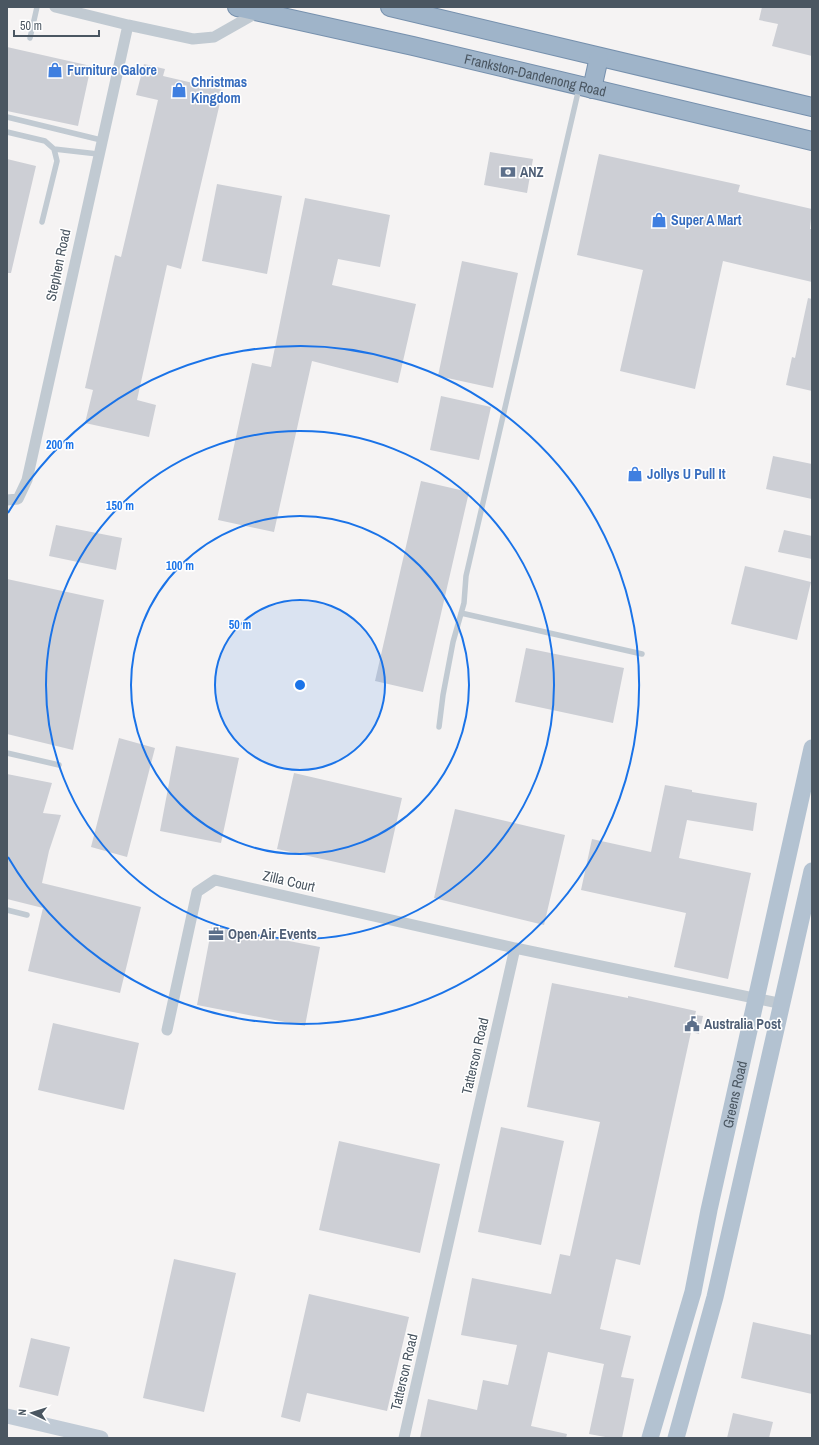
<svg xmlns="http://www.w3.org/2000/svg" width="819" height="1445" viewBox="0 0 819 1445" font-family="'Archivo Narrow',sans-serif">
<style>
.building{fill:#cdcfd5}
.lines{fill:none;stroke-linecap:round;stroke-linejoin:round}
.trunk-casing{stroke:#7690ad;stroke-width:20}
.service{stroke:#c1cad2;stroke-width:5.5}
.minor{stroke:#c1cad2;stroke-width:11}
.secondary{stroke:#c1cbd6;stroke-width:15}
.primary{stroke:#b3c2d1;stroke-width:17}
.trunk{stroke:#9fb4c9;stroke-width:18}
.ring{fill:none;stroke:#1a73e8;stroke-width:2}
.labels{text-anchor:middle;stroke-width:3;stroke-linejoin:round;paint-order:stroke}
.shop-label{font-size:14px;font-weight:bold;fill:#366cbe;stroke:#fff;text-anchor:start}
.street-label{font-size:14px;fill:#4a5661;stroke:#fff}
.service-label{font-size:14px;font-weight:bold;fill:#4e5e75;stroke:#fff;text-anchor:start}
.centre{fill:#1a73e8;stroke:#fff;stroke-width:2}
.ring-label{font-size:12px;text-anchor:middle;font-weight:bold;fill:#1a73e8;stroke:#fff;stroke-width:3;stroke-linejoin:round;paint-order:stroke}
</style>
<rect width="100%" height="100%" fill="#f5f3f3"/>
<path class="building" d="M762,7H812V56L772,46L778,24L759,20Z
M7,47L91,66L78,126L7,111Z
M144,64L165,69L163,76L223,90L181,269L167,265L137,400L156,405L149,437L85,423L93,390L85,388L115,255L121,257L158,100L136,95Z
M490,152L533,159L527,193L484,185Z
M599,154L740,185L738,192L812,209L810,229H812V282L723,261L695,389L620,371L643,270L577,255Z
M7,159L36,166L11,273H7Z
M217,184L282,196L267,274L202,261Z
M305,198L390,215L380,267L338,259L332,285L416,304L398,383L312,361L274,532L218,520L252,363L271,367Z
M462,261L518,273L493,388L438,376Z
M808,298L812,299V391L786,385L792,357L795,358Z
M441,396L491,407L479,460L430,450Z
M773,456L812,464V499L766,489Z
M421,481L469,492L423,692L375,681Z
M56,525L122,538L116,570L49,556Z
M784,530L812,536V559L778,552Z
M745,566L811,582L797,640L731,624Z
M7,579L104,600L73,750L7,734Z
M526,648L624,668L613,723L515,702Z
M119,738L155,748L127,857L91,847Z
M176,746L239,758L221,843L160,831Z
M294,773L402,798L385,873L277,849Z
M7,774L52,783L43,813L61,815L49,851L42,883L141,907L120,993L28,971L43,908L7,899Z
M665,785L692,790V792L757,803L753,831L687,820L679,858L751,873L728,979L674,967L686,913L581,890L592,839L651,852Z
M455,809L565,835L544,925L434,898Z
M212,926L320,947L305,1026L197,1005Z
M552,983L628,998V996L696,1011L695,1015L703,1016L699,1034L691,1032L640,1265L616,1259L600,1329L631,1336L621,1377L634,1379L622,1438H611L589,1434L604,1364L548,1352L531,1426L567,1434L566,1438H420L428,1399L477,1410L483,1380L508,1385L517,1345L461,1335L472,1278L551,1294L560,1254L570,1256L600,1122L527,1107Z
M53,1023L139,1043L124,1110L38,1090Z
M501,1127L564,1141L541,1245L478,1232Z
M339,1141L440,1164L420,1253L319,1230Z
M174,1259L236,1273L204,1412L143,1398Z
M309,1294L409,1317L387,1411L307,1393L300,1422L281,1417Z
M753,1322L812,1335V1394L741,1378Z
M31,1338L70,1347L58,1396L19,1387Z
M733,1413L773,1422L769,1438H727Z"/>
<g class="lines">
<g class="trunk-casing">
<g id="trunk">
<path id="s2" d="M237,7L413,46L812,141"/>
<path d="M390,7L812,107"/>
<path d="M592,89L599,57"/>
</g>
</g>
<path class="service" d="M30,38L37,7
M7,117L101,140
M7,132L45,141L54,149L57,161L42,222
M54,149L98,154
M461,613L642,654
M439,727L443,695L453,642L464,603L466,576L579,88
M7,753L59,765
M7,910L27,915"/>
<path class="minor" d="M55,7L128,25L193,39L214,37L258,12
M7,500L18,499L27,480L128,25
M167,1030L197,892L215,880L515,948
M404,1438L515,948L783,1004"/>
<path class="secondary" d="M7,1416L101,1438"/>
<g class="primary">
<path id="s1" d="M650,1438L693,1292L709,1210L812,748"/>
<path d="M676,1438L715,1297L812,871"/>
</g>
<use href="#trunk" class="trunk"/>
</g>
<circle cx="300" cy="685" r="85" fill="#1a73e8" fill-opacity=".12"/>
<g class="ring">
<circle cx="300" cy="685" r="85"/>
<circle cx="300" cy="685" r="169"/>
<circle cx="300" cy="685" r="254"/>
<path d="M8 513A339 339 0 1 1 8 857"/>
</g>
<defs>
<g id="shop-bare" transform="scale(1.2)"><path d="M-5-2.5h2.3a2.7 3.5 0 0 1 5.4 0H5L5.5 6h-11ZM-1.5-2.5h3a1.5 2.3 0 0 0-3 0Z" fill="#3f7fe0" stroke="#fff" stroke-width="2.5" paint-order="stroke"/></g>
<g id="bank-bare" transform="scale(1.2)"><path d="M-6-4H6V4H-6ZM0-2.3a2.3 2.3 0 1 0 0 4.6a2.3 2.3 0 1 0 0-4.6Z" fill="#5c6f8a" stroke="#fff" stroke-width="2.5" paint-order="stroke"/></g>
<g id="office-bare" transform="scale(1.2)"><path d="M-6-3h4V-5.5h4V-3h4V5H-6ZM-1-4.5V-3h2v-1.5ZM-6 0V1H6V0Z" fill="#5c6f8a" stroke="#fff" stroke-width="2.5" paint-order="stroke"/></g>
<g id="civic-bare" transform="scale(1.2)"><path d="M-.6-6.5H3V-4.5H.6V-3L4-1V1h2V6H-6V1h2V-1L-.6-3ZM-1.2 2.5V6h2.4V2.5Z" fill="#5c6f8a" stroke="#fff" stroke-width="2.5" paint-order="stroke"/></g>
</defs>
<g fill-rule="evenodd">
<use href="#shop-bare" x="55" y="70"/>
<use href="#shop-bare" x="179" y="90"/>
<use href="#bank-bare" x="508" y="172"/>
<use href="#shop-bare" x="659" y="220"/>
<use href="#shop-bare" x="635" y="474"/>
<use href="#office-bare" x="216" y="934"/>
<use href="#civic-bare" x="692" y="1024"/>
</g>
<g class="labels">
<g class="shop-label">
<text x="67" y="75">Furniture Galore</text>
<text x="191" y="87">Christmas<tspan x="191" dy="16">Kingdom</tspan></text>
<text x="671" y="225">Super A Mart</text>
<text x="647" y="479">Jollys U Pull It</text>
</g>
<g class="street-label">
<text dy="5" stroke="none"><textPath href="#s2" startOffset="306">Frankston-Dandenong Road</textPath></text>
<text transform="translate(58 265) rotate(-78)" y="5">Stephen Road</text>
<text transform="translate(289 881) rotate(13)" y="5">Zilla Court</text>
<text transform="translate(475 1056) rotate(-77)" y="5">Tatterson Road</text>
<text dy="5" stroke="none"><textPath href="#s1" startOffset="354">Greens Road</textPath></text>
<text transform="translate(404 1372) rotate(-77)" y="5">Tatterson Road</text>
</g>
<g class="service-label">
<text x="520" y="177">ANZ</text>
<text x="228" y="939">Open Air Events</text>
<text x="704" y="1029">Australia Post</text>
</g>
</g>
<circle cx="300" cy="685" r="6" class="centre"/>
<g class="ring-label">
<text x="60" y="449">200 m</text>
<text x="120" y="510">150 m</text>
<text x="180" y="570">100 m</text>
<text x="240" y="629">50 m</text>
</g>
<rect width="819" height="1445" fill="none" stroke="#4a5661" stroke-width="16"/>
<g transform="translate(32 1413) rotate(274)" stroke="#ffffff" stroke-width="3" paint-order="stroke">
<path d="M0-3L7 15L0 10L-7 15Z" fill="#4a5661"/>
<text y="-6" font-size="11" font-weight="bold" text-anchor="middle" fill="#4a5661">N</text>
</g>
<path d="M14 30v6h85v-6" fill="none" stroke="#4a5661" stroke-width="2"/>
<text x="20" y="30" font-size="12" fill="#4a5661" stroke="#ffffff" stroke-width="3" paint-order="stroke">50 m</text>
</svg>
